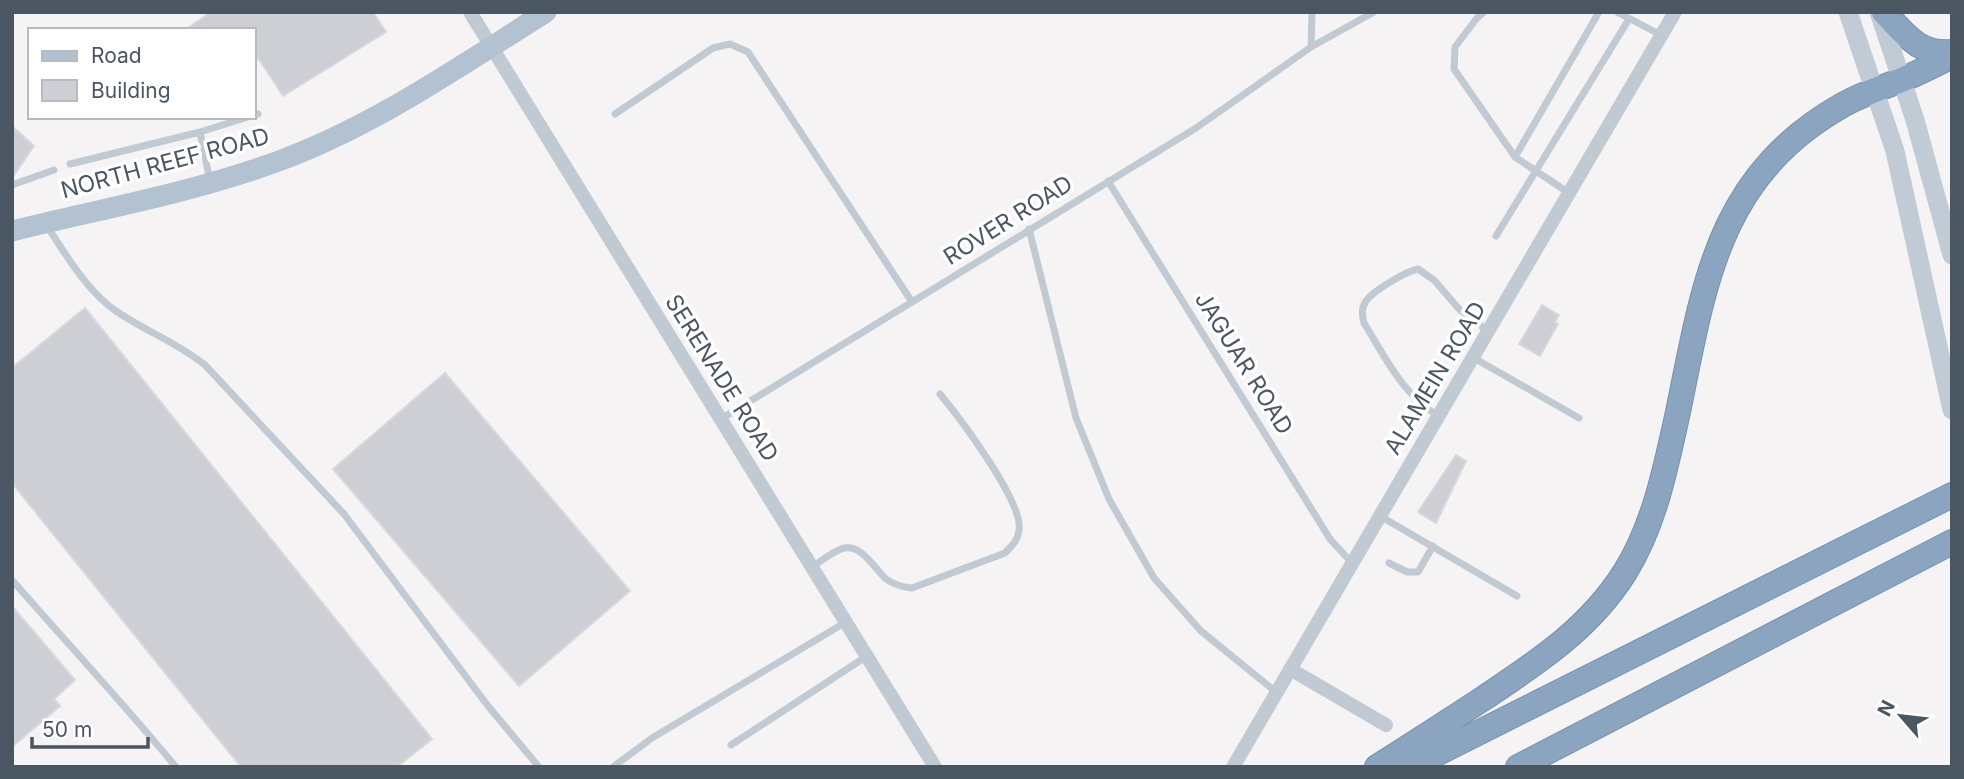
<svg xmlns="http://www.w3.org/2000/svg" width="1964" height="779" viewBox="0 0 1964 779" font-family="Inter,sans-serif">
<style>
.building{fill:#cdcfd5;stroke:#d7d9de;stroke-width:2}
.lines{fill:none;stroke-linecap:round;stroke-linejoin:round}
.highway-casing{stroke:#7690ad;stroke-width:26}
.lane{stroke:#c1cad2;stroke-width:7}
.street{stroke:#c1cad2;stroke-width:14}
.secondary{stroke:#c1cbd6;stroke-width:19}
.primary{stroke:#b3c2d1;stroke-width:21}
.highway{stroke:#8ba5c1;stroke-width:24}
.labels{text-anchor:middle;stroke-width:7;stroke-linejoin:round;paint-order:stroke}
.street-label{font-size:23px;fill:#4a5661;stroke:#fff}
</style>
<rect width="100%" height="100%" fill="#f5f3f3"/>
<path class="building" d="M211,12H373L386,32L283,96L258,58L254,61V30H185Z
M12,126L34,146L12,178Z
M1542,305L1559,315L1555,322L1558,324L1540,356L1519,344Z
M85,308L432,739L397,767H241L12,483V368Z
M445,373L630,591L519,686L333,469Z
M1456,455L1466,461L1436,523L1418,512Z
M12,606L75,680L54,699L60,706L12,747Z"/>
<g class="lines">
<g class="highway-casing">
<path id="highway" d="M1884,12C1905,34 1918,55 1952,52
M1377,767C1413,744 1449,721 1484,698C1538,662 1590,628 1625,572C1655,524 1666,466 1678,412C1704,285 1717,177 1841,106C1861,94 1882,88 1904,79C1920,72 1936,64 1952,56
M1410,767L1952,495
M1518,767L1952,542"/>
</g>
<path class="lane" d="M1484,12L1477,18L1455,47L1454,69L1515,157L1569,193
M1617,12L1661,35
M1311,47L1312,12
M615,114L713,48L730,44L748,52L912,302
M254,115L258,114
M1515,157L1599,12
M70,164L200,132
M210,181L200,132L248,117
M1108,181L1330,539L1352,563
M12,185L54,170
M47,226C66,255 87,291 116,311C145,331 178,343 205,365L344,514L488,706L539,767
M1029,229L1076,418L1109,499L1154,578L1201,631L1276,692
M1496,236L1629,19
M1474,358L1579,418
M1438,416C1401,392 1387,360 1364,323C1362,315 1361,308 1366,301C1374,290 1405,272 1418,269L1434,280L1459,309L1489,332
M721,419L1196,128L1311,47L1374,12
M1380,516L1517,596
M1389,563L1407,572H1418L1433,546
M812,567C821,561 831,553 841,549C861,542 874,568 886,579C894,585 902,587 912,588L1005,553C1011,546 1018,541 1019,530C1024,503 959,417 940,394
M12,580C67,643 123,703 176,767
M731,745L867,656
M613,767L652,738L846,622"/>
<path class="street" d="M470,12L935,767
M1290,669L1386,725
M1233,767L1675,12"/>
<path class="secondary" d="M1848,12L1895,151L1952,410
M1879,12L1915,120L1952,255"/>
<path class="primary" d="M12,231C100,209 191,193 276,162C373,127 460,66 546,12"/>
<use href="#highway" class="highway"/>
</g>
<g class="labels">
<g class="street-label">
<text transform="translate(165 163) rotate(-15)" y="8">NORTH REEF ROAD</text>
<text transform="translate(1008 220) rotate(-32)" y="8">ROVER ROAD</text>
<text transform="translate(1244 363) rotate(58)" y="8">JAGUAR ROAD</text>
<text transform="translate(722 378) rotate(58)" y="8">SERENADE ROAD</text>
<text transform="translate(1435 378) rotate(-59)" y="8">ALAMEIN ROAD</text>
</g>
</g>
<rect width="1964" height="779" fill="none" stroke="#4a5661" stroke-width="28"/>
<rect x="28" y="28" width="228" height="91" fill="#ffffff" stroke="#b7bbc0" stroke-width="2"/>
<rect x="42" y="51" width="35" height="10" fill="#b3c2d1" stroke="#b7bbc0" stroke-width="2"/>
<text x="91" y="63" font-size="21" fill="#4a5661">Road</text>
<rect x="42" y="80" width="35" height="21" fill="#cdcfd5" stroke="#b7bbc0" stroke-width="2"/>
<text x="91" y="98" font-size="21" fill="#4a5661">Building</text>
<g transform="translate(1901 716) rotate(298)" stroke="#ffffff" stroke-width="5" paint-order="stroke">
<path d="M0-5L12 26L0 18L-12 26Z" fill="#4a5661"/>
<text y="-10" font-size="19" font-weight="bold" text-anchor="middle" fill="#4a5661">N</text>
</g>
<path d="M32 737v10h116v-10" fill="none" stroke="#4a5661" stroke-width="3.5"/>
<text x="42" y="737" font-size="21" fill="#4a5661" stroke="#ffffff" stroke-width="5" paint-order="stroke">50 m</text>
</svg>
